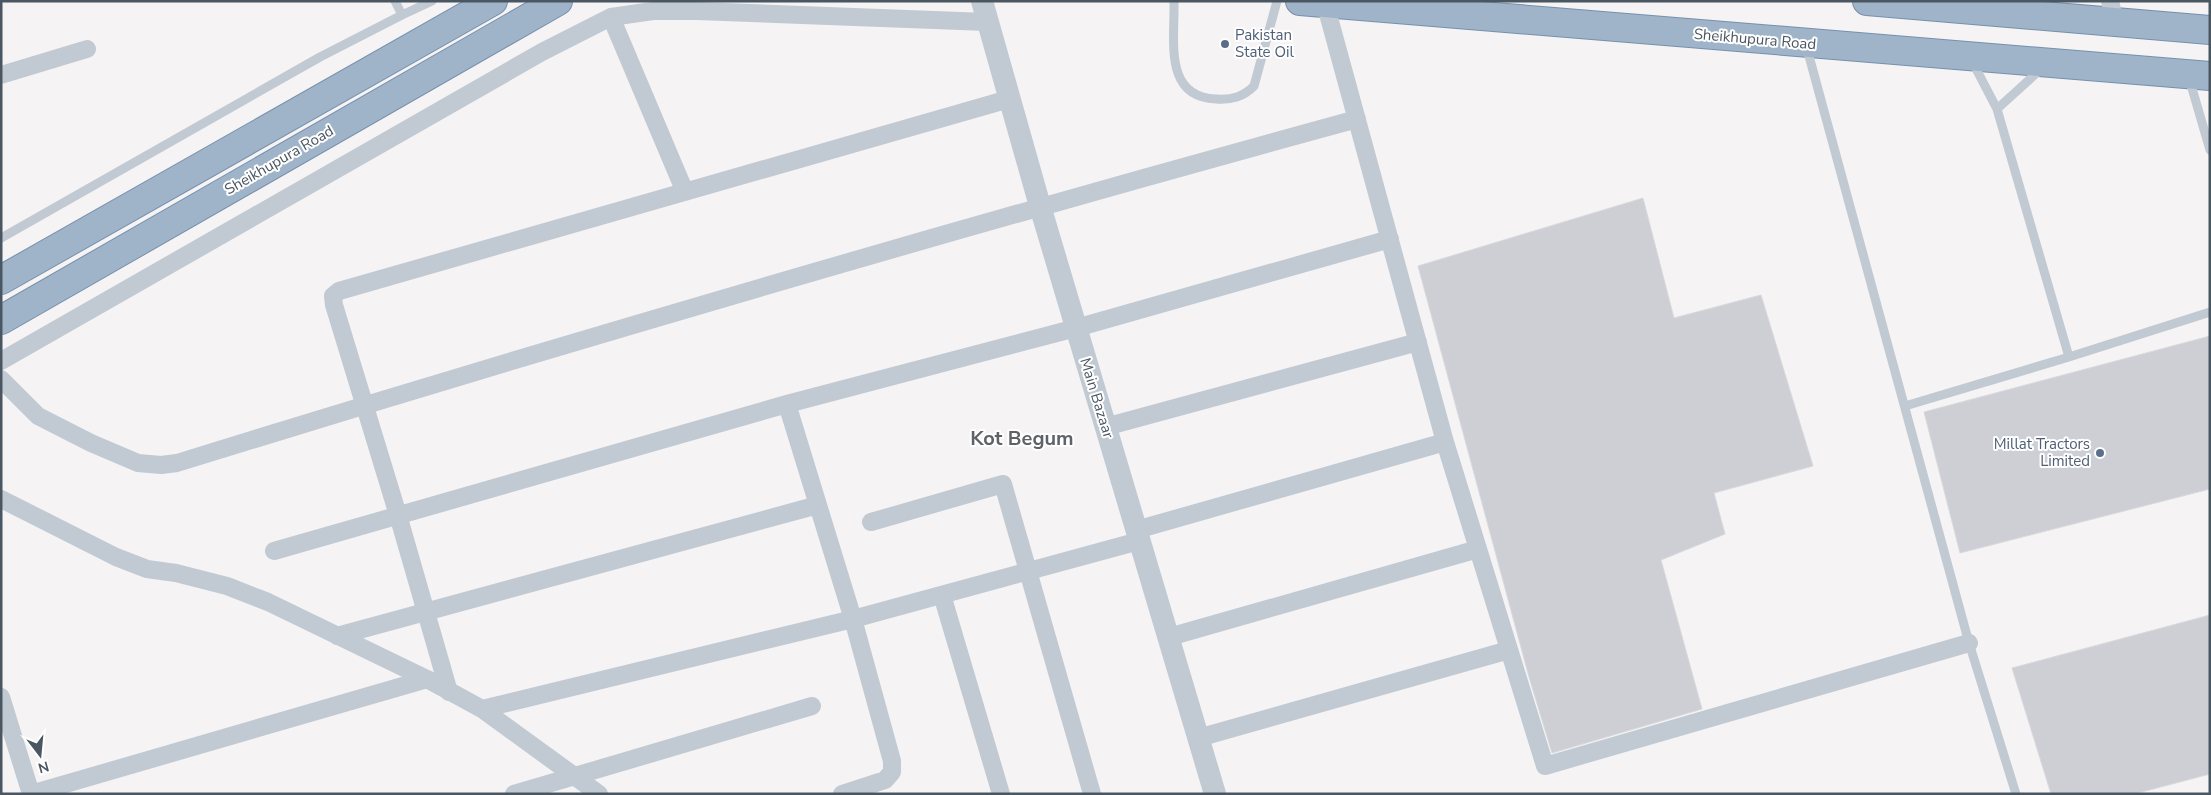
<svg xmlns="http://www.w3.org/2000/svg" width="2211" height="795" viewBox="0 0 2211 795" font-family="'Nunito Sans',sans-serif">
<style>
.building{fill:#cdcfd5;stroke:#d7d9de}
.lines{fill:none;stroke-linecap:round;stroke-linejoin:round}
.trunk-casing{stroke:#7690ad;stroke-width:30}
.service{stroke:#c1cad2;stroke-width:9}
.minor{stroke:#c1cad2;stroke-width:18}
.tertiary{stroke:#c1cad2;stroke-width:22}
.trunk{stroke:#9fb4c9;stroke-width:28}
.service-dot{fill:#5c6f8a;stroke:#fff;stroke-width:2}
.labels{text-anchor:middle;stroke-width:4;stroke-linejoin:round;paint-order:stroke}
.service-label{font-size:15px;fill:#4e5e75;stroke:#fff;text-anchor:start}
.street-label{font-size:15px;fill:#4a5661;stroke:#fff}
.district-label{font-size:20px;font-weight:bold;fill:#5f6368;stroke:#fff}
</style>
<rect width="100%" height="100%" fill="#f5f3f3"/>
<path class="building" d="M1643,198L1674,318L1761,295L1813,466L1714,493L1725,534L1661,560L1702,709L1552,753L1529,677L1418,266Z
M2210,336V489L1960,553L1924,412Z
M2210,615V774L2134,794H2051L2012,668Z"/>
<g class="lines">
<g class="trunk-casing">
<path id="trunk" d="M1300,1L2210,76
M1867,1L2210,30
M1,280L493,1
M1,320L558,1"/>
</g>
<path class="service" d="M395,1L402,15L432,1
M1174,1C1175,40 1163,97 1216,99C1232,100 1243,97 1254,86L1277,1
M1806,45L1969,643L2016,794
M1972,61L1997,109L2069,357
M2189,78L2210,150
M1997,109L2041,69
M1,238L320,57L402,15
M1905,406L2069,357L2210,312"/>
<path class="minor" d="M2110,1L2115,22
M1325,3L1445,442L1545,766L1969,643
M611,17L685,192
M1,75L87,49
M1,361L542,52L611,17L653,11H697L987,22
M1,379L38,416L91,443L138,463L161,465L177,463C568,342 962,227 1357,119
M787,404L853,619L892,761V772L885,780L842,794
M1105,427L1418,342
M1,499L116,557L147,569L176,573L227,586L268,602L427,679L482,709L599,794
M871,522L1003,484L1092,794
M1136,530L1445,442
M274,551L787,404L1076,328L1390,239
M942,595L1001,794
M337,636L818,505
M1169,637L1478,549
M449,692L398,515L334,305L333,296L339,291L1009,99
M1,697L31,794
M482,709L853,619L1139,541
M1198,738L1509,650
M31,794L427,679
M514,794L812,706"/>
<path class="tertiary" d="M982,1L1040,206L1215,794"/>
<use href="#trunk" class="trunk"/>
</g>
<g class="service-dot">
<circle cx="1225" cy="44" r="5"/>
<circle cx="2100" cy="453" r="5"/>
</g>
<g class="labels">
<g class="service-label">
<text x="1235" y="40">Pakistan<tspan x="1235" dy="17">State Oil</tspan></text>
<text x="2090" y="449" text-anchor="end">Millat Tractors<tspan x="2090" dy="17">Limited</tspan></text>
</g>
<g class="street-label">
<text transform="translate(1755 39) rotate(5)" y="5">Sheikhupura Road</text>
<text transform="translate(279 160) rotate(-30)" y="5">Sheikhupura Road</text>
<text transform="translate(1097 398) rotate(73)" y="5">Main Bazaar</text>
</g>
<g class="district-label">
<text x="1022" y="445">Kot Begum</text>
</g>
</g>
<rect width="2211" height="795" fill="none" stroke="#4a5661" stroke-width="5"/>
<g transform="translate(40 755) rotate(164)" stroke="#ffffff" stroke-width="4" paint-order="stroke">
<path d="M0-4L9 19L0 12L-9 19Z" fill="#4a5661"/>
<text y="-8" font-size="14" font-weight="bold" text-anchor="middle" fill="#4a5661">N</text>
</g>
</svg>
